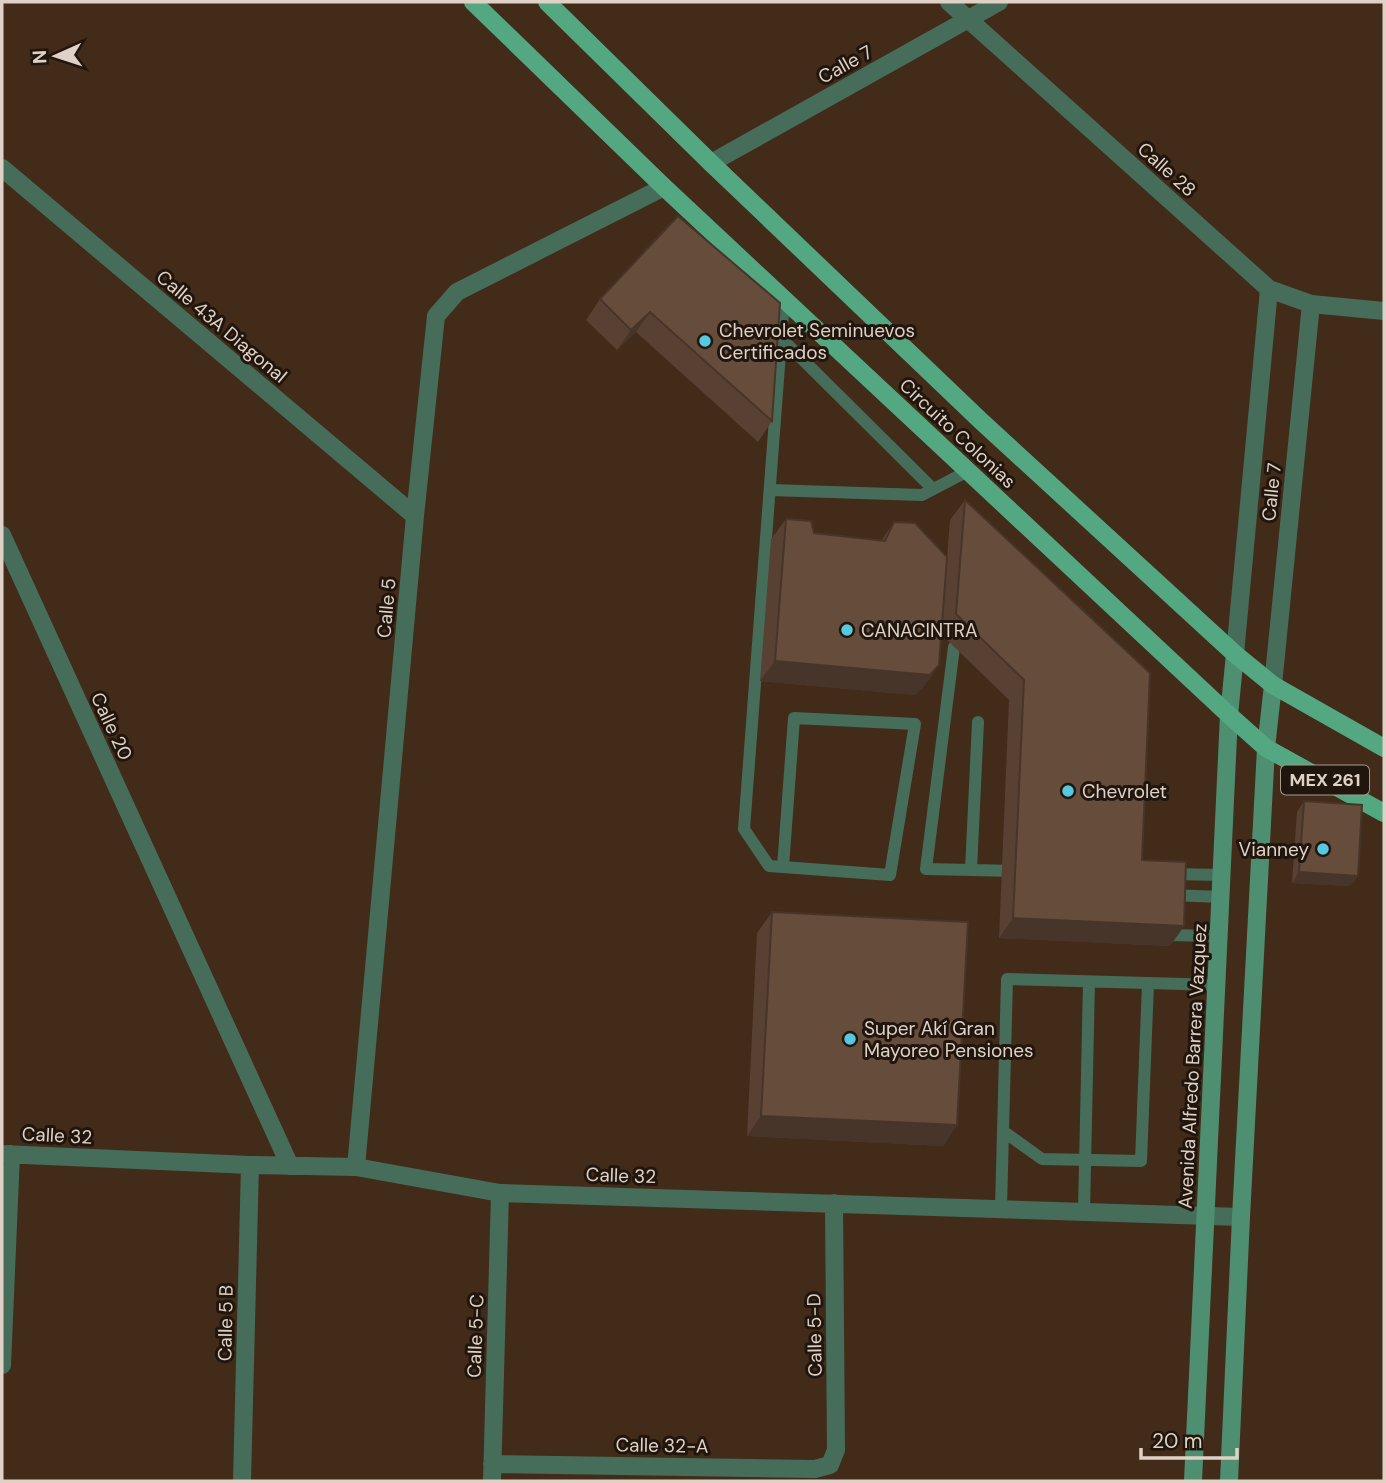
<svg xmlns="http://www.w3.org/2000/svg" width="1386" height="1483" viewBox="0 0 1386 1483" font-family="'DM Sans',sans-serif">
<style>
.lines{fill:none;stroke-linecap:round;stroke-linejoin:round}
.lane{stroke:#466d5a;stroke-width:12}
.street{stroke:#466d5a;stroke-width:18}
.secondary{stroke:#4e8f71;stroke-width:18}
.primary{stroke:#53a882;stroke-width:18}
.wall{fill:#584133}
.shaded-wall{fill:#473529}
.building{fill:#664c3b;stroke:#473529;stroke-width:2}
.poi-dot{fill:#56c9e1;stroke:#21160e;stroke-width:2.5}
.labels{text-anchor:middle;stroke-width:6;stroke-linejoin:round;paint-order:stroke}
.shield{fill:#21160e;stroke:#a6998e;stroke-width:2}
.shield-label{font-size:18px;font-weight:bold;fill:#dfd1c5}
.street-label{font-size:19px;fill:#dfd1c5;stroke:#21160e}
.poi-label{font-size:19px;fill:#dfd1c5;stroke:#21160e;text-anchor:start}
</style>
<rect width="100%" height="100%" fill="#422b19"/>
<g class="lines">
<path class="lane" d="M782,339L933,489
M770,490L922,495L968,471
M954,647L926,869L1017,871
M783,867L794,718L915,724L890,875L783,867L769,866L744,829L784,300
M971,870L978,722
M1171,874L1222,875
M1170,895L1221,897
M1166,932V935L1219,936
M1003,1131L1042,1159L1141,1161L1148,984
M1001,1208L1007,979L1217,985
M1084,1211L1089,982"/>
<path class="street" d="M949,2L1269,289L1311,304L1384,311
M711,163L999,2
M2,168L415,516
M2,535L290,1166
M1235,654L1269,289
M1273,685L1311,304
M2,1154L250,1165L356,1167L500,1193L1241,1217
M356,1167L415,516L436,316L457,292L664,187
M2,1365L11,1154
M492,1464L815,1469L830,1465L836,1450L834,1203
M242,1481L250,1165
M492,1481L500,1193"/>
<path class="secondary" d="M1193,1481L1229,715L1235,654
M1229,1481L1241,1217L1266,748L1273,685"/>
<path class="primary" d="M473,2L664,187L1229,715L1266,748L1384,813
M547,2L711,163L981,421L1235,654L1273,685L1384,748"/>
</g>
<path class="wall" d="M678,216L772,421L758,442L636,332L617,350L586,320L600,299Z
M965,500L1142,860L1184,926L1170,946L999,938L1009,700L941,634L939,665L925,685L915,695L760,681L771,539L786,519L814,533L881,541L894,522L946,570L950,520Z
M1304,801L1358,876L1350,886L1292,883L1297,812Z
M772,912L957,1125L943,1146L747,1136L757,933Z"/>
<path class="shaded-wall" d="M650,312L636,332L617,350L631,330Z
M775,661L939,665L925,685L915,695L760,681Z
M1299,872L1358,876L1350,886L1292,883Z
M1013,918L1184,926L1170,946L999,938Z
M761,1116L957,1125L943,1146L747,1136Z"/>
<path class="building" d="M678,216L780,303L772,421L650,312L631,330L600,299Z
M965,500L1150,673L1142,860L1186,862L1184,926L1013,918L1024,680L956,614Z
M786,519L811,521L814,533L885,541L894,522L915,523L947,557L939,665L930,675L775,661Z
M1304,801L1362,805L1358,876L1299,872Z
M772,912L968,922L957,1125L761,1116Z"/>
<g class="poi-dot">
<circle cx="705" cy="341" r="7"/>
<circle cx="847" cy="630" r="7"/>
<circle cx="1068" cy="791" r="7"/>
<circle cx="1323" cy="849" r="7"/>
<circle cx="850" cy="1039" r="7"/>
</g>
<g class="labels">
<rect class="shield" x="1281" y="765.5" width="88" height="29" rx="5"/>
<g class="shield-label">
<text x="1325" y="786">MEX 261</text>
</g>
<g class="street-label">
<text transform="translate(845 64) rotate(-29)" y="7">Calle 7</text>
<text transform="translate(1167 169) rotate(42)" y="7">Calle 28</text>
<text transform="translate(222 326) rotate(40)" y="7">Calle 43A Diagonal</text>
<text transform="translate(958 433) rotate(43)" y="7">Circuito Colonias</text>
<text transform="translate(1271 492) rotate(-84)" y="7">Calle 7</text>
<text transform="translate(386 608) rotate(-85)" y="7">Calle 5</text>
<text transform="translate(112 726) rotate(65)" y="7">Calle 20</text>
<text transform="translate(1192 1066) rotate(-87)" y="7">Avenida Alfredo Barrera Vazquez</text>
<text transform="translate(57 1135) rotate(3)" y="7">Calle 32</text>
<text transform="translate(621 1175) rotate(2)" y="7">Calle 32</text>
<text transform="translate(225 1323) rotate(-89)" y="7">Calle 5 B</text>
<text transform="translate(814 1335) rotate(-91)" y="7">Calle 5-D</text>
<text transform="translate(475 1336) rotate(-88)" y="7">Calle 5-C</text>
<text transform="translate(662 1445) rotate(1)" y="7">Calle 32-A</text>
</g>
<g class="poi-label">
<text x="719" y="337">Chevrolet Seminuevos<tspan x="719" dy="22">Certificados</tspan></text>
<text x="861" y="637">CANACINTRA</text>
<text x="1082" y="798">Chevrolet</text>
<text x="1309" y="856" text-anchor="end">Vianney</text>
<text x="864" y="1035">Super Akí Gran<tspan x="864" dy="22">Mayoreo Pensiones</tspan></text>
</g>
</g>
<rect width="1386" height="1483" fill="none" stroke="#dfd1c5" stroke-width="7"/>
<g transform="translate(56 56) rotate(267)" stroke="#21160e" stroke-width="5" paint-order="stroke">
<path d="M0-5L12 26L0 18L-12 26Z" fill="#dfd1c5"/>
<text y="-10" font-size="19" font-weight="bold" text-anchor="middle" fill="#dfd1c5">N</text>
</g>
<path d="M1141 1448v10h96v-10" fill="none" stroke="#dfd1c5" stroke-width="3.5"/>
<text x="1152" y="1448" font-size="21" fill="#dfd1c5" stroke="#21160e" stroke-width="5" paint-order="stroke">20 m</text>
</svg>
